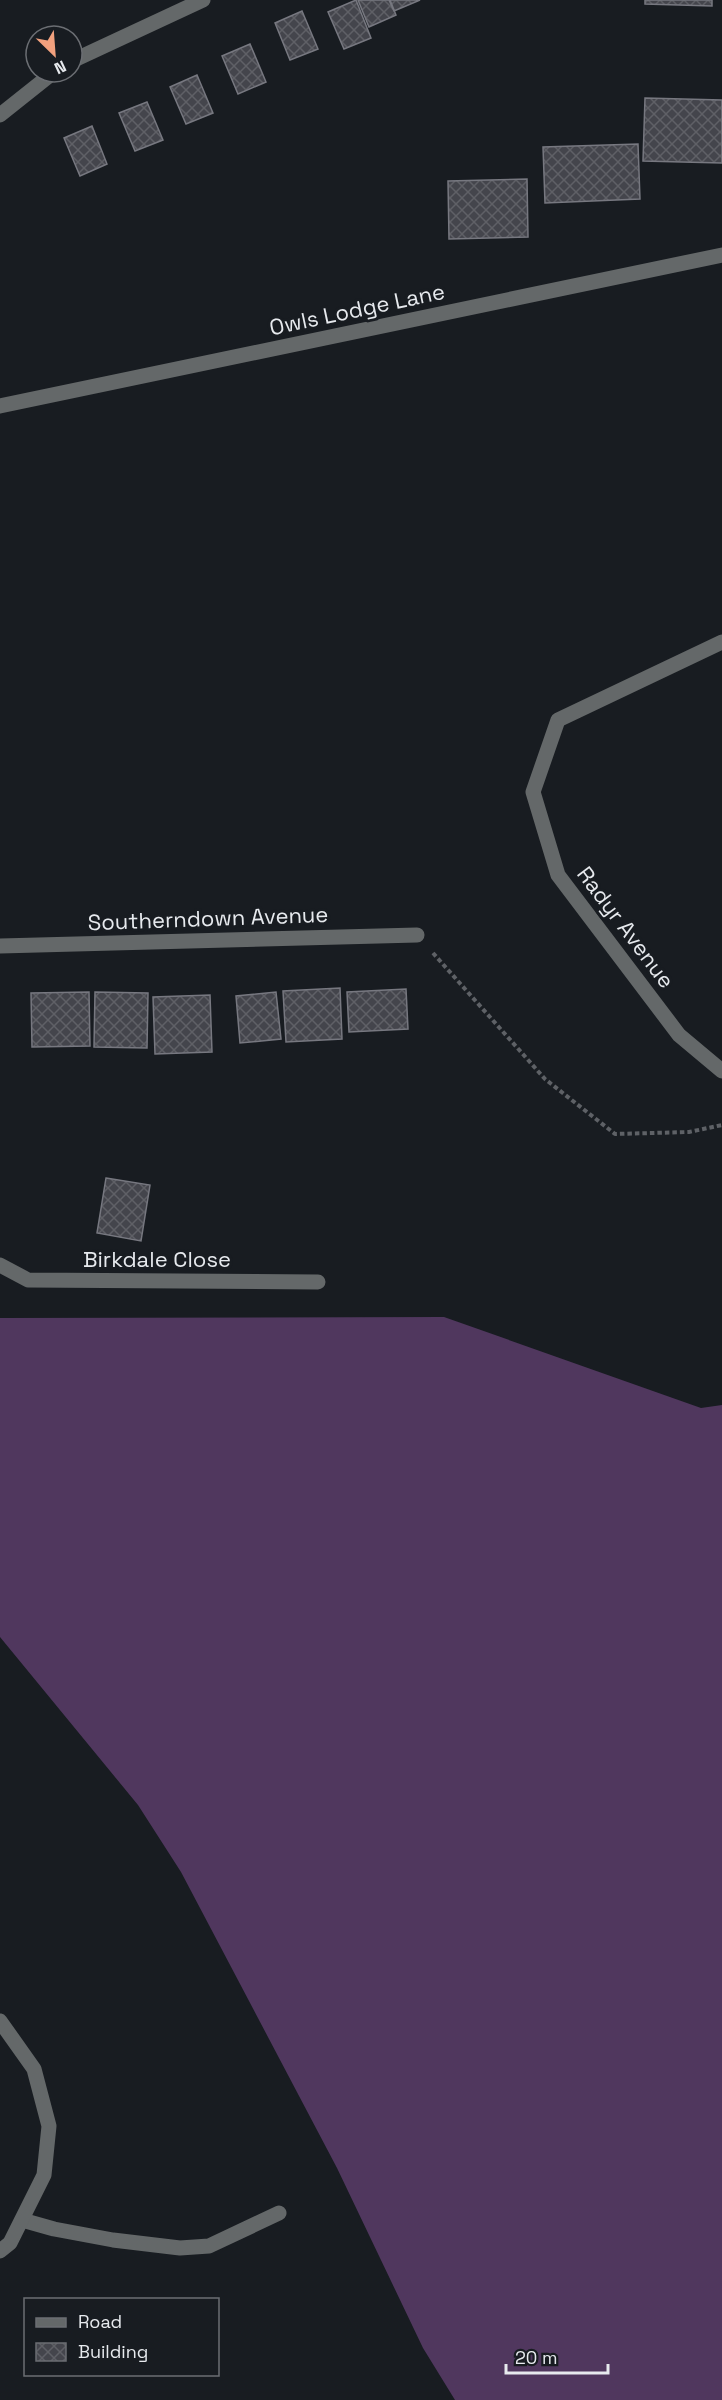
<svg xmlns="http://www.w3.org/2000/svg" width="722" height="2400" viewBox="0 0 722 2400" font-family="'Space Grotesk',sans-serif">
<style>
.grass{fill:#50375e}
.building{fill:url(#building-cross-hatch);stroke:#777880;stroke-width:1.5}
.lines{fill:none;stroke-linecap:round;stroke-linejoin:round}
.path{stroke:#5e6166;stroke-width:4;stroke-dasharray:4.5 3;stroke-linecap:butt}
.service{stroke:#646869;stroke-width:15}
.minor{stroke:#646869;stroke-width:15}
.labels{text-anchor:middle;stroke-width:6;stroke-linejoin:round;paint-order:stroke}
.street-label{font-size:22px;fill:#e7eaee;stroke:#181c21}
</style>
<defs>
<pattern id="building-cross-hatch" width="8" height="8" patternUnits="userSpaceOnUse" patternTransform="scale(1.5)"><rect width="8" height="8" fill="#44454c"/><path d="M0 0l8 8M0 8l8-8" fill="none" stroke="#5f6066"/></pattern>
</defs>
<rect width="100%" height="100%" fill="#181c21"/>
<path class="grass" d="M444,1317L701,1408L722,1405V2400H455L423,2348L337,2168L181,1872L138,1805L0,1637V1318Z"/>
<path class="building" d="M356,0L371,38L344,49L328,12Z
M358,0H390L396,15L369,27Z
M389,0H420L394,11Z
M645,0H712V6L645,4Z
M302,11L318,49L290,60L275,23Z
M250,44L266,82L238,94L222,56Z
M197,75L213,113L186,124L170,87Z
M645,98L722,100V163L643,161Z
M147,102L163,140L135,151L119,113Z
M92,126L107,164L80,176L64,138Z
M638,144L640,199L545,203L543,147Z
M527,179L528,237L449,239L448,181Z
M340,988L342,1039L286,1042L283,991Z
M406,989L408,1029L349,1032L347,992Z
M89,992L90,1046L32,1047L31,993Z
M95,992L148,993L147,1048L94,1047Z
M276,992L281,1039L240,1043L236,996Z
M210,995L212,1052L155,1054L153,997Z
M106,1178L150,1185L141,1241L97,1233Z"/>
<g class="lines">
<path class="path" d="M433,953L545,1079L615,1134L689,1132L722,1125"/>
<path class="service" d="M22,2220L54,2229L113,2240L180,2248L209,2246L279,2213"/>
<path class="minor" d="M72,61L203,0
M0,115L54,72
M0,406L722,255
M722,642L558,720L533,792L558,875L679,1035L722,1071
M0,946L417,935
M0,1265L28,1280L318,1282
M0,2021L34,2069L49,2126L44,2175L10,2243L0,2251"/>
</g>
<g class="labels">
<g class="street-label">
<text transform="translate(357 309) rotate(-12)" y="8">Owls Lodge Lane</text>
<text transform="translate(208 918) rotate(-2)" y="8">Southerndown Avenue</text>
<text transform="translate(626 927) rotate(53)" y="8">Radyr Avenue</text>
<text x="157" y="1267">Birkdale Close</text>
</g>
</g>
<rect x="24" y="2298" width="195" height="78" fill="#181c21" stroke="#6b6e73" stroke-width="1.5"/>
<rect x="36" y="2318" width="30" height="9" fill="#646869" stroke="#6b6e73" stroke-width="1.5"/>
<text x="78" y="2328" font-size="18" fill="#e7eaee">Road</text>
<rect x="36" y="2343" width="30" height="18" fill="url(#building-cross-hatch)" stroke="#6b6e73" stroke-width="1.5"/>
<text x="78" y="2358" font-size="18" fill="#e7eaee">Building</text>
<g transform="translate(54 54) rotate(155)"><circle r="28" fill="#181c21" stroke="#6b6e73" stroke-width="1.5"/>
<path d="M0-4.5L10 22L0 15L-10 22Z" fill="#f2a17e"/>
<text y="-9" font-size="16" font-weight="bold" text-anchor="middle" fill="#e7eaee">N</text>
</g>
<path d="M506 2364v9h102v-9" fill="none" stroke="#e7eaee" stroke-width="3"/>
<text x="515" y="2364" font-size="18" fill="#e7eaee" stroke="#181c21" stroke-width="4.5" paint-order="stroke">20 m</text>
</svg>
